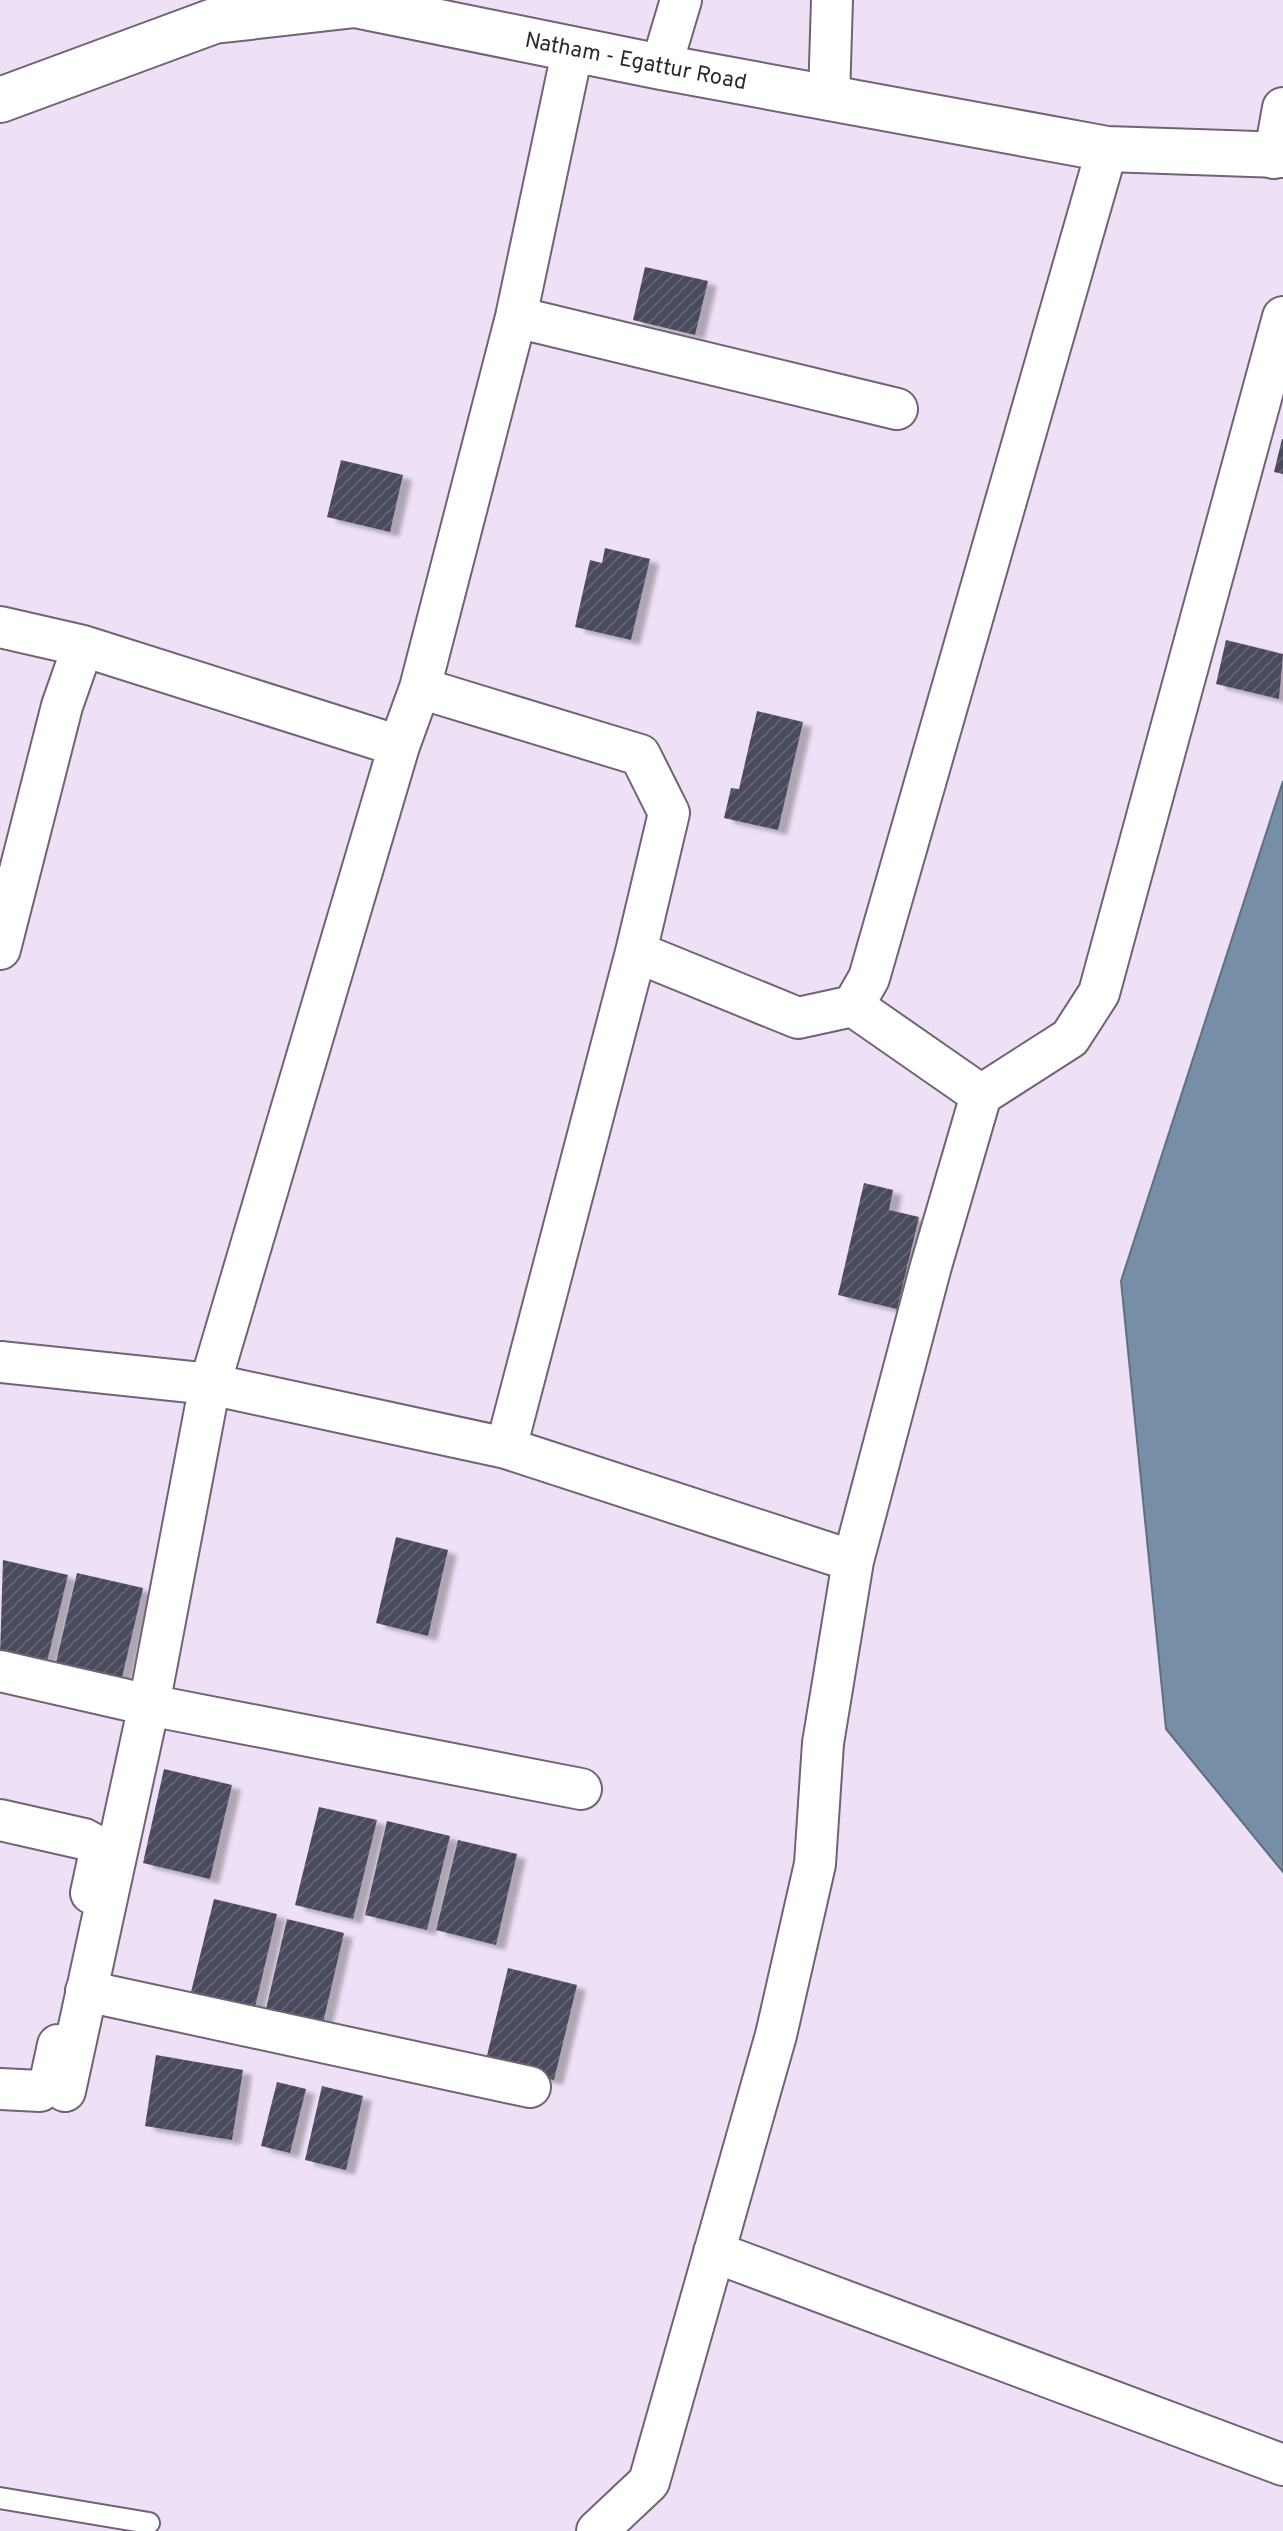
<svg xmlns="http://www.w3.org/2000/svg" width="1283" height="2531" viewBox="0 0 1283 2531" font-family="Overpass,sans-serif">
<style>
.water{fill:#768ea6;stroke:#607083;stroke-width:2}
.building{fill:url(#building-hatch);filter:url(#shadow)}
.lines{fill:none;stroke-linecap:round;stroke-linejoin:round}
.service-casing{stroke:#6f6375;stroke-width:24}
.minor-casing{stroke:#6f6375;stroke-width:44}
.tertiary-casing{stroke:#6f6375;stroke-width:48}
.service{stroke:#fff;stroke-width:20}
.minor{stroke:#fff;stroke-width:40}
.tertiary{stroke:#fff;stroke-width:44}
.labels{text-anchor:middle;stroke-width:8;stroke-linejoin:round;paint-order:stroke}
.street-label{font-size:22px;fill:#2e2931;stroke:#fff}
</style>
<defs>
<pattern id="building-hatch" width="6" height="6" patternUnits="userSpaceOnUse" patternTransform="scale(2)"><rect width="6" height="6" fill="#494b5d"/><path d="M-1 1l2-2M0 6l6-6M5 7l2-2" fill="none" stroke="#616271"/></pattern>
<filter id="shadow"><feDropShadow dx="9" dy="5" stdDeviation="2" flood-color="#0004"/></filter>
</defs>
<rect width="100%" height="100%" fill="#eee1f6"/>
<path class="water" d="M1283,781V1872L1166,1729L1121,1281Z"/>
<path class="building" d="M645,267L708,281L695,335L633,320Z
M1282,439H1283V474L1274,472Z
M341,460L403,475L390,532L327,517Z
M605,548L650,559L631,640L575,627L590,560L602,563Z
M1226,640L1283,654L1279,699L1216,684Z
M757,711L803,722L778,830L724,818L731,788L739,789Z
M864,1183L893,1190L889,1210L919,1217L897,1309L838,1295Z
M396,1537L448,1550L428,1636L376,1623Z
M3,1560L68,1575L46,1666L0,1655Z
M77,1573L143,1588L120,1686L54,1671Z
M164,1769L232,1785L210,1879L143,1863Z
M319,1807L377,1820L353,1919L295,1905Z
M387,1821L450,1836L427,1930L365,1915Z
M458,1840L517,1854L496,1945L436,1930Z
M214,1899L277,1914L255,2007L191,1992Z
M287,1919L344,1933L323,2023L266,2009Z
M508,1968L577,1985L554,2080L485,2064Z
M156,2055L243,2070L232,2140L145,2126Z
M277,2082L306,2089L290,2153L261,2146Z
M322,2086L363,2096L346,2170L305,2160Z"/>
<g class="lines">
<g class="service-casing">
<path id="service" d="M0,2498L149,2523"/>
</g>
<g class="minor-casing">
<path id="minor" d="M661,67L681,0
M829,98L832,0
M1274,158L1283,108
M516,317L897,409
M0,627L83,646
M420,688L640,755L669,813L636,952
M0,949L62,706L83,646L399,746
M853,1006L981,1095
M0,1362L210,1384L506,1448L853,1561
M506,1448L636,952L798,1018L853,1006L869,978L1107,149
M0,1671L149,1705L581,1789
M0,1820L84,1839L95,1845L99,1856L91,1893
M86,1991L530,2087
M0,2089L40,2091L50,2082L58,2045
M65,2091L149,1705L210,1384L399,746L420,688L516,317L573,48
M714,2252L1283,2465
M597,2531L649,2482L776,2035L815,1864L823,1743L853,1561L931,1266L981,1095L1070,1038L1099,993L1283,317"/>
</g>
<g class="tertiary-casing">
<path id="tertiary" d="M0,100L214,21L355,5L661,67L1107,149L1283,155"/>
</g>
<use href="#service" class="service"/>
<use href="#minor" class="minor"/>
<use href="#tertiary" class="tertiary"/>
</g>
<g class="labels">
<g class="street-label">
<text transform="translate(636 60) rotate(11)" y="8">Natham - Egattur Road</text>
</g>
</g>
</svg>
